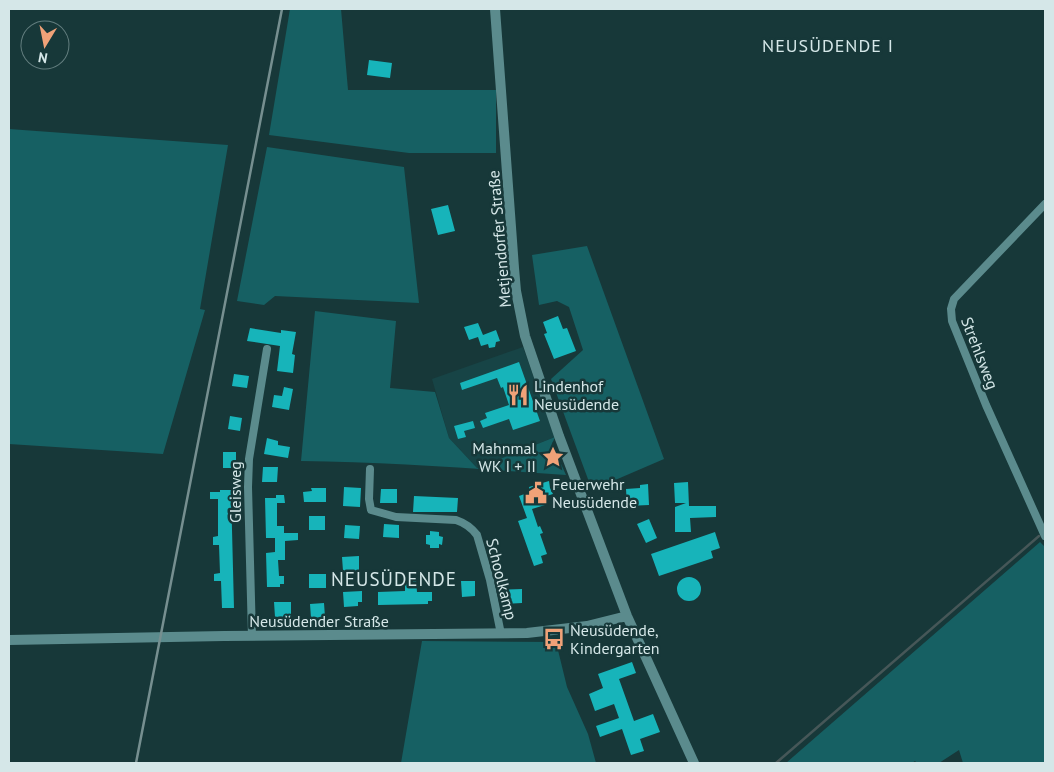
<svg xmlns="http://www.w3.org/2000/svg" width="1054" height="772" viewBox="0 0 1054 772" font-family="'PT Sans',sans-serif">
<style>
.built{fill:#174446}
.green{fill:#166063}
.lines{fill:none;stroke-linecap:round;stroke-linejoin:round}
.stream{stroke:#465758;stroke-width:2.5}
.building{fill:#17b4ba}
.service{stroke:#5b8b8d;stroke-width:4}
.minor{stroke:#5b8b8d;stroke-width:8}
.tertiary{stroke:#5b8b8d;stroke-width:10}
.rail{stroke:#768f90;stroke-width:2.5}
.labels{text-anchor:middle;stroke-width:5;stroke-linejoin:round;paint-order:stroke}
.street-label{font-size:16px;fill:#d5e7e8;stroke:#173839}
.poi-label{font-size:16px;fill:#d5e7e8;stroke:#173839;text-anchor:start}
.neighbourhood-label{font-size:18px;letter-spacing:1px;fill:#d5e7e8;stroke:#173839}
.quarter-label{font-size:19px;letter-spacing:1px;fill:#d5e7e8;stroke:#173839}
</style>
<rect width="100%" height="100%" fill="#173839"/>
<path class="built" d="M523,347L555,437L477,468L449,438L432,379Z"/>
<path class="green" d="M290,9H341L348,90H496V153H409L269,135Z
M9,129L228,145L200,309L205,310L163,454L9,444Z
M267,147L404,167L419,303L275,296L264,305L237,301Z
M587,246L664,459L592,490L551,379L583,350L569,307L557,301L539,305L532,255Z
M315,311L396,321L390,388L435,392L449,438L477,468L555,437L552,444L566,475C478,469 390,462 301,461Z
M1040,542L1045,547V763H963L959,750L939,763H917L915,761L912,763H786Z
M422,641L556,642L567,687L588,734L596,763H401Z"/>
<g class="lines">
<path class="stream" d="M776,763L1039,536"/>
</g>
<path class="building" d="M369,60L392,63L390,78L367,75Z
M448,205L455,231L438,235L431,209Z
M558,316L563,329L567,328L576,351L554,359L544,334L547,333L543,322Z
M478,323L483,335L496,330L500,341L496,342L495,347L489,348L488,344L481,346L478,337L469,340L464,327Z
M250,328L281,333V330L296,332L292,354L295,355L293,373L277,371L280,346L247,341Z
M519,362L540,421L513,430L509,419L483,428L480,421L487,418L485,413L509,405L503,387L501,388L497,378L462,390L460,383Z
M234,374L249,376L247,388L232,386Z
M284,387L293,389L289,410L272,407L274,395L282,396Z
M230,416L242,418L240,431L228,429Z
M473,421L475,428L464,431L466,437L458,439L454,426Z
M267,438L278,441V445L290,447L288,458L264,454Z
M223,452H236V468H223Z
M263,467H278L277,482H262Z
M549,481L550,488L553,494L543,497L545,505L532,509L538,527L540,526L543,533L540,534L547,554L541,556L543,563L534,566L518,521L527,518L519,496L530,492L529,487Z
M688,482L689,506H716V517L690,518L691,532H675V507L686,503H675L674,483Z
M648,484L649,505L627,506L626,489L640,488V485Z
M344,487L361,488L360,507L343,506Z
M311,488H326V502H304L303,492L312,491Z
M381,489H397V503H380Z
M220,490H231L234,608H222L221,581H214V574L220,573L219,545H213V537L218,536V499H210V492H220Z
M276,495H284L285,503H277V526H284V533H298V540L285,541V560H278L279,576H284V584H280V587H267L266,553L275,552V538H266L265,498H276Z
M414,496L458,498L457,512H413Z
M309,516H325V530H309Z
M649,519L657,538L646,543L637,524Z
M384,524L399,525V538L383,537Z
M345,525L360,526L359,539L344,538Z
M430,531L439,532V536L443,537L442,545L439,544V548H430V545L426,544V535H430Z
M715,532L720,548L711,551L713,558L659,576L651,554Z
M359,556V571H343L342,557Z
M309,574H326V588H309Z
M677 589a12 12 0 1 1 24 0a12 12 0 1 1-24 0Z
M405,580H416L417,592H432V601H428V604L378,605V592L405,591Z
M461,581H475V596L462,597Z
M522,589V603L505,604V597H499L498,590Z
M362,591V602H358V606L344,607L343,592Z
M274,602H291V616L275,617Z
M324,603L325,617L311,618L310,604Z
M632,662L636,673L619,679L634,721L653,714L660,732L640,739L644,751L631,755L622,729L600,737L596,726L619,718L614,704L595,711L589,694L603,688L598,674Z"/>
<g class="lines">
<path class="service" d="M553,487L576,481"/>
<path class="minor" d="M1045,204L954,299L951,309L952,321L986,405L1045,536
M370,469L369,499L371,510L396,517L456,520C465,523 471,527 477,535L490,580L501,634
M252,636L248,487L249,459L267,349"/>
<path class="tertiary" d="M495,9L514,268L516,291L525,336L559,436L627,616L694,763
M9,640L224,636L527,633L587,626L627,616"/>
<path class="rail" d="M136,763L282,9"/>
</g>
<defs>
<g id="restaurant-bare" transform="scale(1.725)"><path d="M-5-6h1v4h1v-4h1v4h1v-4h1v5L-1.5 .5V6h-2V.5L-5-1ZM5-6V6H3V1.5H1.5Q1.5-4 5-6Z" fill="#f0a278" stroke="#173839" stroke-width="2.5" paint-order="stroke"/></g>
<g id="sight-bare" transform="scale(1.725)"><path d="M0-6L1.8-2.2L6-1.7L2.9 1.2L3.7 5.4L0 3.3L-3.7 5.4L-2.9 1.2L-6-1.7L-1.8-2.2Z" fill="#f0a278" stroke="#173839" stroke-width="2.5" paint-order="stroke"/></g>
<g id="civic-bare" transform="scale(1.725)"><path d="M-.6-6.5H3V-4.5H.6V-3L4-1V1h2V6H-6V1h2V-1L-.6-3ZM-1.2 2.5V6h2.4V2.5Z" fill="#f0a278" stroke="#173839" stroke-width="2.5" paint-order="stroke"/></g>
<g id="bus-bare" transform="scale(1.725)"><path d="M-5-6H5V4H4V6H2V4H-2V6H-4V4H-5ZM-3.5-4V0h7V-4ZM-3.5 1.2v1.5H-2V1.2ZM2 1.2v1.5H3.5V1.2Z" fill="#f0a278" stroke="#173839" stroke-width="2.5" paint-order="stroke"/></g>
</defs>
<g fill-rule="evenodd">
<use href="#restaurant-bare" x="518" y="395"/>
<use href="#sight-bare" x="553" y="457"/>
<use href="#civic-bare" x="536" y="493"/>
<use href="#bus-bare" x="554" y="639"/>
</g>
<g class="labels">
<g class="street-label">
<text transform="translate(499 239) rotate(-95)" y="6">Metjendorfer Straße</text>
<text transform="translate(980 353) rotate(69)" y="6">Strehlsweg</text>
<text transform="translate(235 492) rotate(-90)" y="6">Gleisweg</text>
<text transform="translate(502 579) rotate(76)" y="6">Schoolkamp</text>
<text x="319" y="627">Neusüdender Straße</text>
</g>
<g class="poi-label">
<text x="534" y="392">Lindenhof<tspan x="534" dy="18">Neusüdende</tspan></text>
<text x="536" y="454" text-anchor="end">Mahnmal<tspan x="536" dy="18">WK I + II</tspan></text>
<text x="552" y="490">Feuerwehr<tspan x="552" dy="18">Neusüdende</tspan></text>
<text x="570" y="636">Neusüdende,<tspan x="570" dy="18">Kindergarten</tspan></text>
</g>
<g class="neighbourhood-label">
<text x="828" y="52">NEUSÜDENDE I</text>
</g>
<g class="quarter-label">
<text x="394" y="586">NEUSÜDENDE</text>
</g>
</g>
<rect width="1054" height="772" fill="none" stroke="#d5e7e8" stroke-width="20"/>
<g transform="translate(45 45) rotate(190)"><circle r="24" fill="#173839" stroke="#637e7f"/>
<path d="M0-4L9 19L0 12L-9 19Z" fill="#f0a278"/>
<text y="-8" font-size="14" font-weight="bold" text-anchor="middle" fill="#d5e7e8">N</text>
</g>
</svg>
